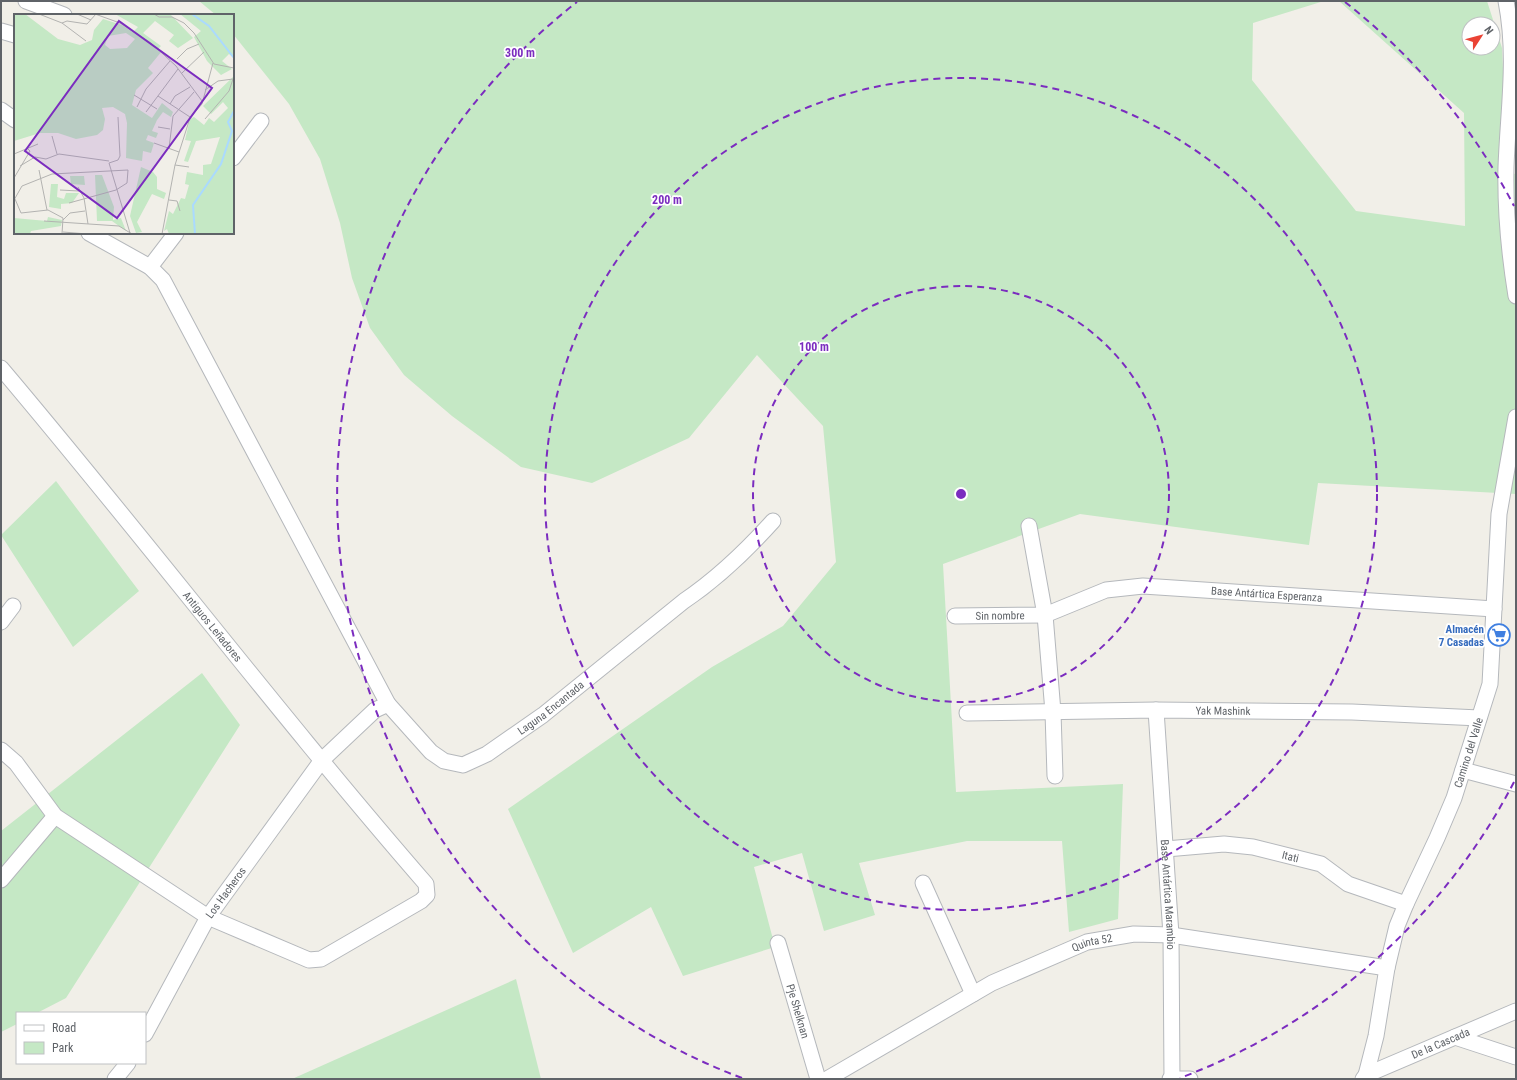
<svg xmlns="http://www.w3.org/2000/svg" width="1517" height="1080" viewBox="0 0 1517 1080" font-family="'Roboto Condensed',sans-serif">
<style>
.green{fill:#c5e8c5;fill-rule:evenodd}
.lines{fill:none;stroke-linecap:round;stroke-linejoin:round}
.minor-casing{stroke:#b5b8bc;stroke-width:17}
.minor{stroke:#fff;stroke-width:15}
.ring{fill:none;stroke:#7b2cbf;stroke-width:2;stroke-dasharray:7 5}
.labels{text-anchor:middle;stroke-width:3.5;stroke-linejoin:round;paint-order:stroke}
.street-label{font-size:11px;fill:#5f6368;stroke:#fff}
.shop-label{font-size:11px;font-weight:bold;fill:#366cbe;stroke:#fff;text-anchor:end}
.inset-river{fill:none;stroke:#aadaff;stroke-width:2}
.inset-road{fill:none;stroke:#b3b3b1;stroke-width:1}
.view{fill:#7b2cbf;fill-opacity:0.15;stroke:#7b2cbf;stroke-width:2}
.inset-edge{fill:none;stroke:#5f6368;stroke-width:2}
.centre{fill:#7b2cbf;stroke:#fff;stroke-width:2}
.ring-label{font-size:12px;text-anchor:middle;font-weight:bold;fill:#7b2cbf;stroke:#fff;stroke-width:3.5;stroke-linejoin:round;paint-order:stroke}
</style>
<rect width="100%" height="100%" fill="#f1efe8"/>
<path class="green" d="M199,1H1324L1253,23L1252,80L1356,211L1465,226L1464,113L1339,1H1487L1502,48L1508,173L1516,174V494L1318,483L1309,545L1080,514L943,564L956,792L1123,784L1118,919L1069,932L1062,841H967L859,863L875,915L824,931L802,853L754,867L775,947L683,976L651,907L573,953L508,809L712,667L783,626L836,562L823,426L757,355L689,438L592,483L521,467L452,416L404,375L370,328L352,278L340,223L320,159L289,104L233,34V15H216ZM1469,24H1493V48H1469Z
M56,481L139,591L73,647L1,535Z
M202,673L240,725L66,998L37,1013H17V1024L1,1032V831Z
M516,979L541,1079H292Z"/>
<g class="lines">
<g class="minor-casing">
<g id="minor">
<path d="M26,1L64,15"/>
<path d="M1506,1C1517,57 1508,110 1506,167C1505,210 1509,253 1516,296"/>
<path d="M1,31L15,35"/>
<path d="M1,110L15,120"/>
<path d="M233,158L261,121"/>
<path d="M89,233L150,267L163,280L388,704"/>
<path d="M150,267L176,233"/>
<path id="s1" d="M1,368C145,538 280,716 426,884L427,895L421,901L321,959L309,960L208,917L55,816L16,763L1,750"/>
<path d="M1029,526L1045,615L1053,712L1055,776"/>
<path id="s2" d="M955,616L1045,615L1106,590L1143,586L1494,609"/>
<path d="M1,622L13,606"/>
<path id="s3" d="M1156,710L1171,935L1172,1079"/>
<path id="s4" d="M967,713L1156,710L1352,712L1479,718"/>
<path d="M1463,770L1516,784"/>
<path id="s5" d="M1166,849L1224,844L1253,847L1321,864L1348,884L1406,904"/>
<path d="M1,880L55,816"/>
<path d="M923,883L973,994"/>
<path id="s6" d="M778,943L818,1079"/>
<path id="s7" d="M145,1034L208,917L322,760L375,710L388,704L431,752L444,761L463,765L487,754L543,715L684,601C718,578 746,551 773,521"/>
<path d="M1455,1037L1516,1057"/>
<path id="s8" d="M1366,1075L1376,1036L1387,968L1397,926L1406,904L1437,838L1454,798L1490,684L1499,514L1516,417"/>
<path d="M115,1079L128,1063"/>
<path id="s9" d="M827,1079L992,983L1087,942L1134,934L1171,935L1387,968"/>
<path d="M1170,1079H1190"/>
<path id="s10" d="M1363,1079L1366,1075L1516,1011"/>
</g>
</g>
<use href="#minor" class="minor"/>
</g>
<g class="ring">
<circle cx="961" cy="494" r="208"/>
<circle cx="961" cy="494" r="416"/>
<path d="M1514 782A624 624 0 0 1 1180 1078M742 1078A624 624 0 0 1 577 2M1345 2A624 624 0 0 1 1514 206"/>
</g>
<defs>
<g id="supermarket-ring" transform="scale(1.15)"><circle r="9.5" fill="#fff" stroke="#3f7fe0" stroke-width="1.5"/><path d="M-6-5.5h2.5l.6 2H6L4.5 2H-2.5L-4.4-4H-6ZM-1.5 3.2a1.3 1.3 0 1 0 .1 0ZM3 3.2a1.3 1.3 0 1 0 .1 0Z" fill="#3f7fe0"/></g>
</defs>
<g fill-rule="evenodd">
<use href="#supermarket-ring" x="1499" y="635"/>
</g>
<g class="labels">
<g class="street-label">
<text dy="4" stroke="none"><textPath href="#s2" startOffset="317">Base Antártica Esperanza</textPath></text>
<text dy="4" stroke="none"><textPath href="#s2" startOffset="45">Sin nombre</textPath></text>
<text dy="4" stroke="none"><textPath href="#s1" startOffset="334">Antiguos Leñadores</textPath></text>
<text dy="4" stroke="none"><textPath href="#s7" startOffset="619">Laguna Encantada</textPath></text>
<text dy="4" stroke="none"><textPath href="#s4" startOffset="256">Yak Mashink</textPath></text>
<text dy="4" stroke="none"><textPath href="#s8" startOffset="340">Camino del Valle</textPath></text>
<text dy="4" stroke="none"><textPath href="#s5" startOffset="126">Itati</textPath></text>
<text dy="4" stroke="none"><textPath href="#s7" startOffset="163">Los Hacheros</textPath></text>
<text dy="4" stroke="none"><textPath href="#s3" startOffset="185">Base Antártica Marambio</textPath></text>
<text dy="4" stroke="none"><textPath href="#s9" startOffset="299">Quinta 52</textPath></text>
<text dy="4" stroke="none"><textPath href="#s6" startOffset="71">Pje Shelknan</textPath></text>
<text dy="4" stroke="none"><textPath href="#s10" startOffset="86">De la Cascada</textPath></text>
</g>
<g class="shop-label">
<text x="1484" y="633">Almacén<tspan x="1484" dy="13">7 Casadas</tspan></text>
</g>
</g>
<g transform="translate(14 14)">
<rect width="220" height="220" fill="#f1efe8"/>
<path d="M0,0H11L44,25L66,31L78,26L80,16L89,5L108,11L119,18L124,13L101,0H156L179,24L164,34L155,27L160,21L141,7L129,19L147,32L144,35L148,37L134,54L139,59L122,76L118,91L138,104L148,89L159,98L157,103L149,98L143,106L138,117L144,119L142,124L134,121L132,126L140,129L137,139L129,137L128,147L112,144L113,109L111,100L99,93L88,94L91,105L89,116L83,121L62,125L44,119H26L0,127ZM112,19L121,25L113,34L96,35L91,31L94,22ZM166,0H220V44L215,40L208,47L218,55L207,61L193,47L180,23L187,17ZM220,62V220H155L153,215L150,217L155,197L159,200L167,184L171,185L175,171L171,170L173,158L189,161V151L197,150L206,123L182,127L174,148L170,147L177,127L171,126L176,105L180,103L190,111L195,104L200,108L214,94L209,88L197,100L189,92ZM127,153L139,158L143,163V175L152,179L150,185L138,180L123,208L128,218L122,219L116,202ZM81,161H88L100,193L99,206L107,204L112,217L98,207H83ZM56,162H70L71,171L57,170ZM37,170H44L43,183L50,185L52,179H65L58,189L47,190V195L35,193ZM34,203L48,206L47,212L17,217L16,220H0V204L33,207Z" fill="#c5e8c5" fill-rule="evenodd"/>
<path class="inset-river" d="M178,0L195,12L220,44M181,220L179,191L207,150L218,117L214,108L220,97"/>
<path class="inset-road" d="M25,0L48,9L72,27M63,0L77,6M81,0L106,9L137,29L162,52L188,87M140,0L145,3H158L170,9L180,19L200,50L220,54M48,9L53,7L73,10L82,0M163,45L173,35L185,30M168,59L190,38M120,81L143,95M144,82L176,103M156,90L161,82L176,73M123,93L132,75L156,47M132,98L164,55M104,103L106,142L104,146L95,149L116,219M191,105L215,77L219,65L204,67L191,76M144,113L156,115M38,122L43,140M140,129L165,138M155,134L159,102L180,78M0,140L24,130M161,151L175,153M6,152L21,143L32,145L45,140L95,147M25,156L33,196M0,164L16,137L13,134M64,173L70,184L74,210M46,176L65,177M1,185L7,199L34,196L49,204L48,220M0,186L8,172L38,160L114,156L113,169L102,176L55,189M155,186L163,187L166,197M49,206L56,199L71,197M30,207L105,212L118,220M49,218L73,220M148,220L161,151L176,104L188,90L199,49"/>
<path class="view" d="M105,7L198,74L103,204L11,137Z"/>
<rect width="220" height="220" class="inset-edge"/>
</g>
<circle cx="961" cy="494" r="6" class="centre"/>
<g class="ring-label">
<text x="520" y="57">300 m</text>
<text x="667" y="204">200 m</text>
<text x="814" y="351">100 m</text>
</g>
<rect width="1517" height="1080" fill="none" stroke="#5f6368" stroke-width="4"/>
<rect x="16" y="1012" width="130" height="52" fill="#ffffff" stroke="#bfc1c3"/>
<rect x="24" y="1025" width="20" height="6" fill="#ffffff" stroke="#bfc1c3"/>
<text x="52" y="1032" font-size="12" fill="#5f6368">Road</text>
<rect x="24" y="1042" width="20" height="12" fill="#c5e8c5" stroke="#bfc1c3"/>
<text x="52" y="1052" font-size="12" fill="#5f6368">Park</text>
<g transform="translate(1481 36) rotate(54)"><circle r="19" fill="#ffffff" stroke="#bfc1c3"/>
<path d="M0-3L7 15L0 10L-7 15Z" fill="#ea4335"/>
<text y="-6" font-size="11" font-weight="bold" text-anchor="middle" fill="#5f6368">N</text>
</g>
</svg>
